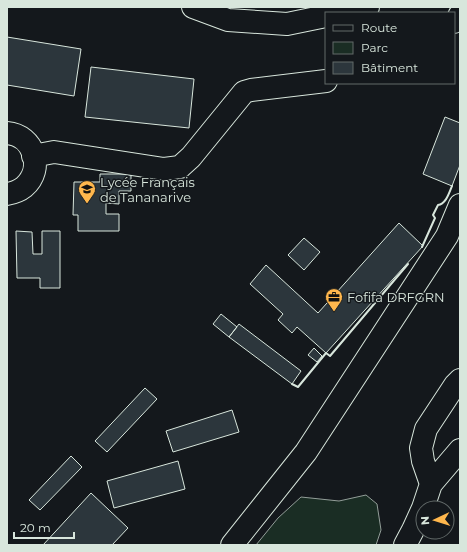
<svg xmlns="http://www.w3.org/2000/svg" width="467" height="552" viewBox="0 0 467 552" font-family="Montserrat,sans-serif">
<style>
.green{fill:#1a2d24;stroke:#939e99}
.building{fill:#2c363c;stroke:#d8e6dc}
.lines{fill:none;stroke-linecap:round;stroke-linejoin:round}
.minor-casing{stroke:#d8e6dc;stroke-width:24}
.minor{stroke:#14181c;stroke-width:22}
.wall{stroke:#d8e6dc;stroke-width:2}
.labels{text-anchor:middle;stroke-width:3;stroke-linejoin:round;paint-order:stroke}
.poi-label{font-size:13px;fill:#d8e6dc;stroke:#14181c;text-anchor:start}
</style>
<rect width="100%" height="100%" fill="#14181c"/>
<path class="green" d="M366,495L377,504L381,530L376,545H256L278,518L301,497L339,501Z"/>
<path class="building" d="M7,37L81,49L74,96L7,85Z
M91,67L194,79L189,128L85,117Z
M445,117L460,123V165L452,186L423,174Z
M100,174H131V191H119V204L106,203V214H119V231H78V215H73L74,182H100Z
M399,223L423,246L326,353L297,327L292,333L278,320L283,314L250,284L266,265L318,313Z
M16,231L32,232L33,254H42V231H60V288H40V278H17Z
M304,238L320,252L304,270L288,255Z
M221,314L237,327L229,337L213,324Z
M239,324L301,371L292,384L229,337Z
M314,348L322,356L317,362L308,355Z
M145,388L157,399L107,452L95,441Z
M232,410L239,432L173,452L166,431Z
M71,456L82,467L40,510L29,500Z
M178,461L185,489L114,508L107,481Z
M91,493L128,528L112,545H43Z"/>
<g class="lines">
<g class="minor-casing">
<path id="minor" d="M193,7L228,20L287,24L326,16
M340,13L368,7
M454,22L458,19L460,14
M7,133C34,135 45,169 24,187C19,191 13,193 7,194
M33,156L54,152L164,169L180,167L191,157L244,92L251,90L326,81
M431,484L423,461L421,448L426,429L455,385L460,380
M423,508L431,484L460,450
M232,545L306,452L447,236L460,205
M405,545L413,530L423,508"/>
</g>
<use href="#minor" class="minor"/>
<path class="wall" d="M422,247L435,218L433,215L438,205C446,204 449,193 452,186
M292,384L298,387L326,353L330,356L408,264"/>
</g>
<defs>
<g id="school-pin" transform="scale(0.9)"><path d="M0 17L-7.5 6A9.5 9.5 0 1 1 7.5 6Z" fill="#ffb74d" stroke="#14181c"/><path d="M0-5L7-2L0 1L-7-2ZM-4 1L0 2.5L4 1V4Q0 6-4 4Z" fill="#111"/></g>
<g id="office-pin" transform="scale(0.9)"><path d="M0 17L-7.5 6A9.5 9.5 0 1 1 7.5 6Z" fill="#ffb74d" stroke="#14181c"/><path d="M-6-3h4V-5.5h4V-3h4V5H-6ZM-1-4.5V-3h2v-1.5ZM-6 0V1H6V0Z" fill="#111"/></g>
</defs>
<g fill-rule="evenodd">
<use href="#school-pin" x="87" y="189"/>
<use href="#office-pin" x="334" y="297"/>
</g>
<g class="labels">
<g class="poi-label">
<text x="100" y="187">Lycée Français<tspan x="100" dy="15">de Tananarive</tspan></text>
<text x="347" y="302">Fofifa DRFGRN</text>
</g>
</g>
<rect width="467" height="552" fill="none" stroke="#d8e6dc" stroke-width="16"/>
<rect x="325" y="12" width="130" height="72" fill="#14181c" stroke="#626a69"/>
<rect x="333" y="25" width="20" height="6" fill="#14181c" stroke="#626a69"/>
<text x="361" y="32" font-size="12" fill="#d8e6dc">Route</text>
<rect x="333" y="42" width="20" height="12" fill="#1a2d24" stroke="#626a69"/>
<text x="361" y="52" font-size="12" fill="#d8e6dc">Parc</text>
<rect x="333" y="62" width="20" height="12" fill="#2c363c" stroke="#626a69"/>
<text x="361" y="72" font-size="12" fill="#d8e6dc">Bâtiment</text>
<g transform="translate(435 520) rotate(266)"><circle r="19" fill="#14181c" stroke="#626a69"/>
<path d="M0-3L7 15L0 10L-7 15Z" fill="#ffb74d"/>
<text y="-6" font-size="11" font-weight="bold" text-anchor="middle" fill="#d8e6dc">N</text>
</g>
<path d="M14 532v6h60v-6" fill="none" stroke="#d8e6dc" stroke-width="2"/>
<text x="20" y="532" font-size="12" fill="#d8e6dc" stroke="#14181c" stroke-width="3" paint-order="stroke">20 m</text>
</svg>
